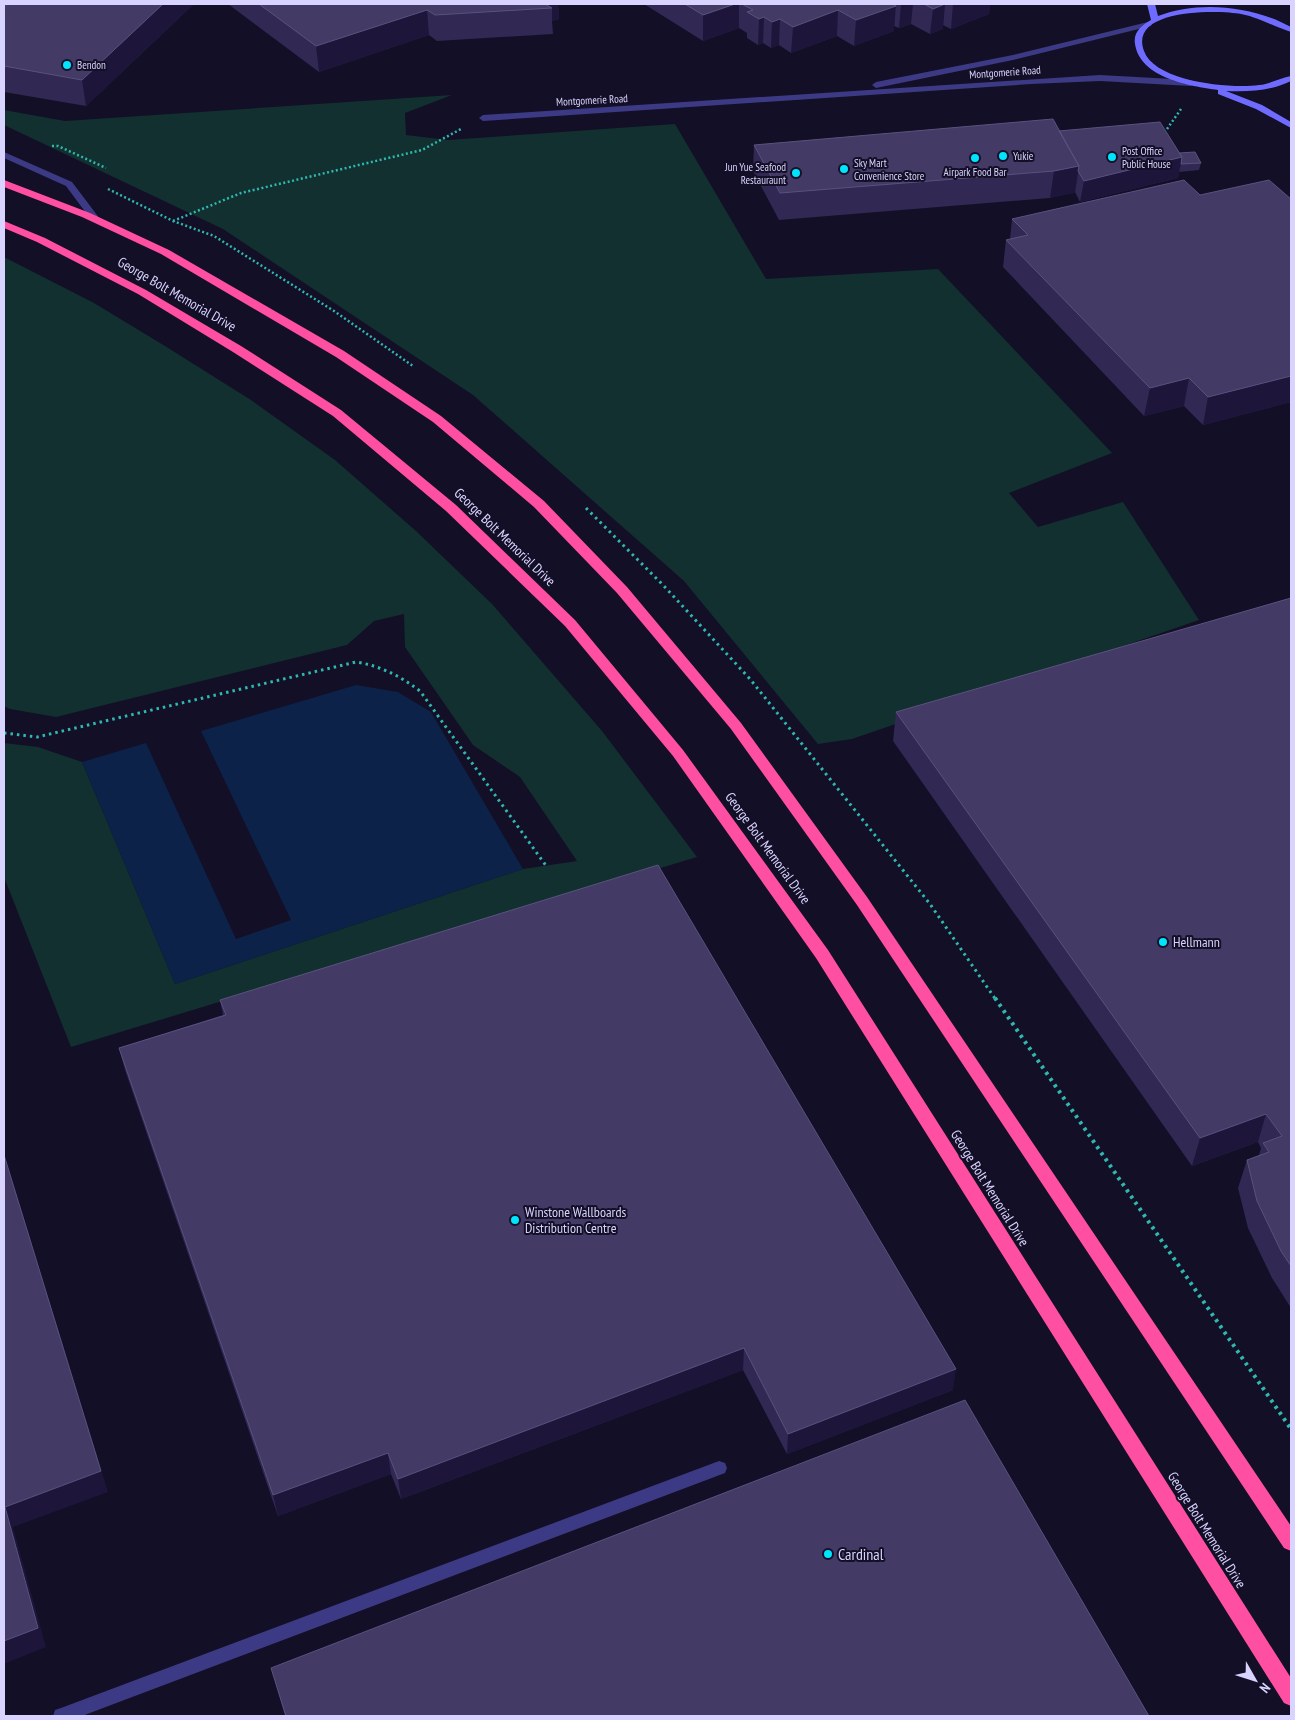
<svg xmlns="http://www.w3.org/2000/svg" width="1295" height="1720" viewBox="0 0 1295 1720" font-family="'PT Sans Narrow',sans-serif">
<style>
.green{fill:#12302f}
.water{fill:#0c2248}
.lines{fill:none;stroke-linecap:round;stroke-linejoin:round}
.path-far2{stroke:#2fb8b0;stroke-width:2.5;stroke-dasharray:2 2.5;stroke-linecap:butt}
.path-far1{stroke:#2fb8b0;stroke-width:3;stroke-dasharray:2.5 4;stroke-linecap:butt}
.path{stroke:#2fb8b0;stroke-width:4;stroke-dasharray:3 4.5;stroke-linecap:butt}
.lane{fill:#3d3a85;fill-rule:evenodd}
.street{fill:#3d3a85;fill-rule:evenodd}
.secondary{fill:#6f6bff;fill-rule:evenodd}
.highway{fill:#ff4fa3;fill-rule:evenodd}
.wall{fill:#312854}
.shaded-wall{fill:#1d163a}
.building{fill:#433a66;stroke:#5a527e}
.poi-dot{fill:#00e5ff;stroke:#130f26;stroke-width:2}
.labels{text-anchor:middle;stroke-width:4;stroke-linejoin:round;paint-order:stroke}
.far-poi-label{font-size:11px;fill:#d9d4ff;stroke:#130f26;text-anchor:start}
.far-street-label{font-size:11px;fill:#d9d4ff;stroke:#130f26}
.street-label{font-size:14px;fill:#d9d4ff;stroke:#130f26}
.poi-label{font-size:14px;fill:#d9d4ff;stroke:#130f26;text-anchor:start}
.near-poi-label{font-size:16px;fill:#d9d4ff;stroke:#130f26;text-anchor:start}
</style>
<rect width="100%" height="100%" fill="#130f26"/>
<path class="green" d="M452,95L405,113L406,135L448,140L675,124L766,279L938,269L1112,453L1009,493L1038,527L1123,502L1199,620L852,739L818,744L684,581L473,395L223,229L4,125V110L65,121Z
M4,257L94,303L165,346L251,400L335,460L416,531L492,604L602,731L697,857L71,1047L4,877V743L38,747L82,762L175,984L523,869L577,861L520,777L473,745L405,647L404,614L374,621L347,645L56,717L10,709L4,706Z"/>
<path class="water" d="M356,685L398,692L431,712L523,869L175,984L82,762L146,743L236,939L291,920L201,731Z"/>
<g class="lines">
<path class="path-far2" d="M1167,129L1181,109
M52,146H58L106,168
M108,189L173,221L214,236L334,311L413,366
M173,221L241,193L422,150L461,129"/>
<path class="path-far1" d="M586,508L663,585L750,679L930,904L996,1000
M4,733L37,737L356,662C381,666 400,676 420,691L547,867"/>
<path class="path" d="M995,998L1291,1429"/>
<path class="lane" d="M4,152L72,182L100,219L98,221H92L66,186L4,158Z
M719,1461L725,1463L727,1468L725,1473L82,1716H53L55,1710L61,1708Z"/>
<path class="street" d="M1148,22L1152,24L1151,26L1013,60L876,88L872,85L876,82L1013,55Z
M1100,75L1191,80L1195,83L1191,86L1100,81L1031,84L483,121L479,118L483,115Z"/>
<path class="secondary" d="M1147,4H1155L1158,16C1199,0 1253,6 1291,27V32C1274,27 1261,18 1241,14C1219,10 1128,8 1144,51C1155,82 1231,89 1259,85C1270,84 1280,78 1291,76V81C1271,91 1248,92 1226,91L1262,105L1291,122V128L1256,109L1218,94V90C1190,86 1140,78 1135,44C1133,32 1142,25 1151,20Z"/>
<path class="highway" d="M4,180L90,213L169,250L344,351L441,416L544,501L627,587L741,723L867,897L1291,1526V1551L1284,1548L857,905L731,729L617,593L534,507L433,422L336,357L161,254L82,217L4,187Z
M4,221L45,238L146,290L241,346L341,410L456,505L575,620L683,750L828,950L1291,1678V1706L1284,1703L816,958L673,756L565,626L446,511L333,416L233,352L138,294L37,242L4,228Z"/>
</g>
<path class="wall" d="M194,4L86,106L4,92V7Z
M228,4H558L559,19L552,21L553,34L437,41L429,35L319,72Z
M644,4H990L989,14L951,29L943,25V29L930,34L911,24L899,28L894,26V31L854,46L837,36L791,53L779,45L771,48L763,43L758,45L747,38V33L739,28L703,41Z
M1059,131L1179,153L1201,163L1199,170L1179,172L1178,178L1080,202L1075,192L1050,198L779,220L753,171L754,145Z
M1200,195L1291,199V402L1203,425L1184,406L1144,416L1003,267L1006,240L1010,239L1012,219Z
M1291,598V1308L1272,1278L1248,1228L1238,1188L1247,1160L1259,1155L1261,1148L1258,1142L1192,1166L893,741L896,712Z
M220,1000L953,1390L787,1454L743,1370L401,1499L391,1474L278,1516L125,1070L119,1048L223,1015Z
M271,1668L1149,1716H285Z"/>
<path class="shaded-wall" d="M163,4H194L86,106L82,80Z
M539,4H558L559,19L552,21V8Z
M735,4H739V28L703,41V15Z
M889,4H896L894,31L854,46L856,20Z
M901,4H913L911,24L899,28Z
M945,4L943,29L930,34L933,9Z
M953,4H990L989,14L951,29Z
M427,10L429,35L319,72L316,46Z
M838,10L837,36L791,53L793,27Z
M764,17L763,43L758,45L759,19Z
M780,19L779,45L771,48L772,22Z
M1182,157L1178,178L1080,202L1084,181Z
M1079,166L1075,193L1050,198L1054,171Z
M1291,376V402L1203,425L1208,397Z
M1189,378L1184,406L1144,416L1150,388Z
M1266,1114L1258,1142L1192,1166L1200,1138Z
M4,1153L108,1492L13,1527L46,1647L4,1664L5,1507Z
M744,1348L743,1370L401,1499L398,1479Z
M956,1369L953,1390L787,1454L788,1434Z
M388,1453L391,1474L278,1516L273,1495Z"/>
<path class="building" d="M8,4H163L82,80L4,66V7Z
M259,4H545L552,8L435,15L427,10L316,46Z
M685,4H735L703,15Z
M742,4H892L896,6L856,20L838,10L793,27L780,19L772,22L764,17L759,19L747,12L753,10Z
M924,4H945L933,9Z
M1053,119L1079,166L1054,171L780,193L754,145Z
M1160,122L1182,157L1084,181L1078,171L1079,166L1059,131Z
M1195,152L1201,163L1181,164L1182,157L1179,153Z
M1184,180L1200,195L1269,180L1291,199V376L1208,397L1189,378L1150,388L1006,240L1028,235L1012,219Z
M1291,598V1266L1281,1251L1257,1201L1247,1160L1269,1152L1263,1143L1282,1136L1266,1114L1200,1138L896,712Z
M658,865L956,1369L788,1434L744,1348L398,1479L388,1453L273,1495L119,1048L226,1015L220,1000Z
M4,1155L101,1471L5,1507L38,1628L4,1641Z
M965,1400L1149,1716H286L271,1668Z"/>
<g class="poi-dot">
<circle cx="67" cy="65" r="5"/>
<circle cx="1003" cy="156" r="5"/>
<circle cx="1112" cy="157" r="5"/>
<circle cx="975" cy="158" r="5"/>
<circle cx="844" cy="169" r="5"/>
<circle cx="796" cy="173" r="5"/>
<circle cx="1163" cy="942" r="5"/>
<circle cx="515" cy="1220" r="5"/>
<circle cx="828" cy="1554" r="5"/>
</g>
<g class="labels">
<g class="far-poi-label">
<text x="77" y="69">Bendon</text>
<text x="1122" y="155">Post Office<tspan x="1122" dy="13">Public House</tspan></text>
<text x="1013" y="160">Yukie</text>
<text x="854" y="167">Sky Mart<tspan x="854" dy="13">Convenience Store</tspan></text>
<text x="786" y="171" text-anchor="end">Jun Yue Seafood<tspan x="786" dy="13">Restauraunt</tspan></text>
<text x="975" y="176" text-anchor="middle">Airpark Food Bar</text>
</g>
<g class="far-street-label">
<text transform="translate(1005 72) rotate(-4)" y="4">Montgomerie Road</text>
<text transform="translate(592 100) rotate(-3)" y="4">Montgomerie Road</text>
</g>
<g class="street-label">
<text transform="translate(177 294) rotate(30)" y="5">George Bolt Memorial Drive</text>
<text transform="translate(505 537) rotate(44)" y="5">George Bolt Memorial Drive</text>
<text transform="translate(768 848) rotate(54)" y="5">George Bolt Memorial Drive</text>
<text transform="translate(990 1188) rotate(58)" y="5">George Bolt Memorial Drive</text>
<text transform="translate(1207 1530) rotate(58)" y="5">George Bolt Memorial Drive</text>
</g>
<g class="poi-label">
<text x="1173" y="947">Hellmann</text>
<text x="525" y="1217">Winstone Wallboards<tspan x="525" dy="16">Distribution Centre</tspan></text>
</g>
<g class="near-poi-label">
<text x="838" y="1560">Cardinal</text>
</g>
</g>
<rect width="1295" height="1720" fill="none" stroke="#d9d4ff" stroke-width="10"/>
<g transform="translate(1255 1680) rotate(129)" stroke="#130f26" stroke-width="4" paint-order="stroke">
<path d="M0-4L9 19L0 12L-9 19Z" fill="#d9d4ff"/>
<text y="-8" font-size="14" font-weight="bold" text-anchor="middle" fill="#d9d4ff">N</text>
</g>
</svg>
